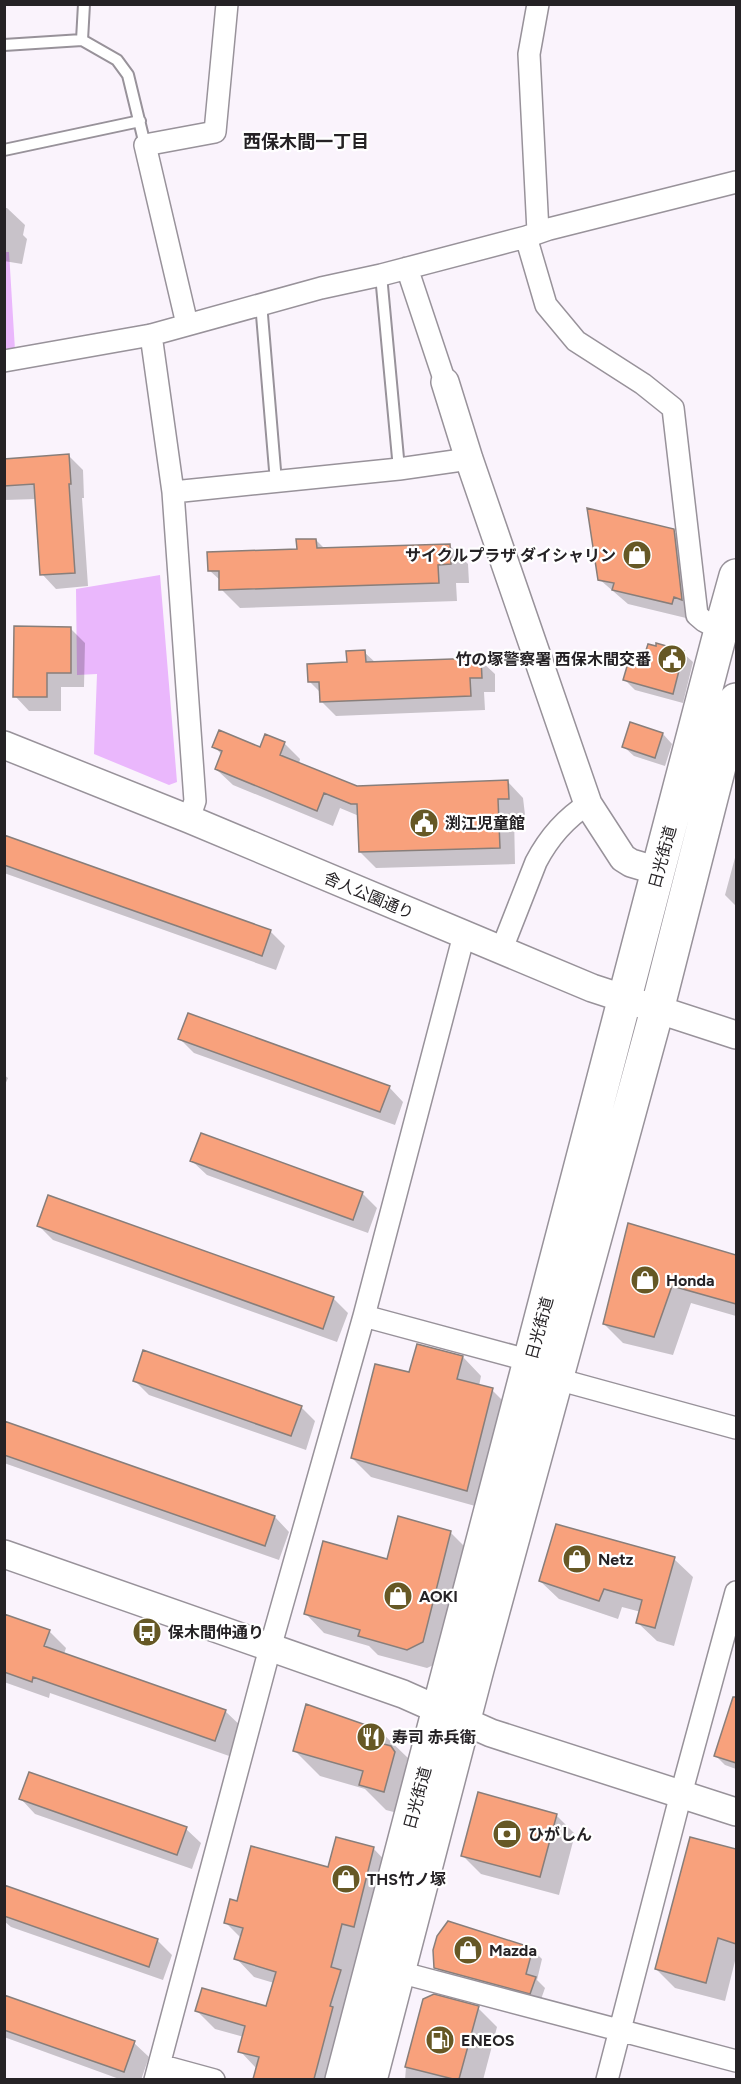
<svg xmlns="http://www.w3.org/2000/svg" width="741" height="2084" viewBox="0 0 741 2084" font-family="Figtree,'Noto Sans JP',sans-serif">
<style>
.green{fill:#eab7fc}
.shadow{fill:#0003}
.building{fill:#f8a17c;stroke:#887e7a;stroke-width:1.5}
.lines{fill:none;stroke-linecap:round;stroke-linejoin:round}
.service-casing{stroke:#98929a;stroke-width:14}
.minor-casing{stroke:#98929a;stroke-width:24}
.tertiary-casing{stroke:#98929a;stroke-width:30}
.trunk-casing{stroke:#98929a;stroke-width:36}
.service{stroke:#fff;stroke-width:10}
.minor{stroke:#fff;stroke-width:21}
.tertiary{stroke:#fff;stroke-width:27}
.trunk{stroke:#fff;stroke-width:33}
.labels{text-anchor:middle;stroke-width:4.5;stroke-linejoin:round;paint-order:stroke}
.poi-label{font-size:16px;font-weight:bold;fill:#252225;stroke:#fff;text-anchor:start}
.street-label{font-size:16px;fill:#252225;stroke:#fff}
.neighbourhood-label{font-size:18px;font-weight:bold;fill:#252225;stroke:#fff}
</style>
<rect width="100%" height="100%" fill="#faf3fc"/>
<path class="green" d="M4,252H9L15,350L4,355Z
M160,575L177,782L169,785L94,754L97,674L77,675L76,589Z"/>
<path class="shadow" d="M4,208H7L25,225L23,235L27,239L22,264L4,261Z
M69,456L83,470L84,498H82L88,586L56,589L42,574L37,499L4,500V461Z
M673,531L688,545V611L686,618L628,604L599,579Z
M316,540L325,549L449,545L468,564L469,583H456L457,601L240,608L221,589V581L209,570L298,550Z
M70,628L85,643L84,687H61V711H29L15,696Z
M364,652L376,663L480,660L495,674V692H484L485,710L336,716L321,701V693L310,682L349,664Z
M683,653L693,662L683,703L635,690L625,680L642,668Z
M663,734L672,744L665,766L634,756L624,747Z
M284,743L300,759L299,764L356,787L507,781L523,798L525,815H514L515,864L376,868L360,852L359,816L340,808L333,826L233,785L216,769L222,755L214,746L261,749Z
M4,837L270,931L285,946L276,970L4,873Z
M736,854V906L725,895Z
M180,1039L389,1087L403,1102L395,1125L194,1053Z
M4,1075L8,1078L4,1087Z
M192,1161L362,1193L377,1208L368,1233L207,1175Z
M629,1225L736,1256V1316L691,1303L673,1355L623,1343L604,1324Z
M39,1226L333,1298L348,1313L337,1342L53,1240Z
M463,1357L481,1376L479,1386L492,1390L511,1409L486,1509L371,1477L352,1458Z
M134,1380L301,1407L315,1421L306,1450L149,1395Z
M4,1422L275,1517L289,1532L279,1560L4,1463Z
M450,1532L469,1551L442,1661L427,1668L378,1655L369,1646L324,1633L306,1614L388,1561Z
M674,1559L693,1577L674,1646L657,1641L638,1623L641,1612L622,1607L618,1619L559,1599L540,1581Z
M4,1616L49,1631L66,1648L64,1654L225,1711L243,1728L232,1757L50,1693L49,1698L4,1682Z
M730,1710L736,1712V1769L725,1765L715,1755Z
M382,1733L408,1758L406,1764L416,1773L409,1816L386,1810L365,1789L320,1776L294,1750Z
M479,1794L557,1816L575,1834L559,1895L481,1874L463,1856Z
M21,1799L186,1829L201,1843L192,1869L35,1814Z
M373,1848L391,1867L372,1945L360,1942L350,1981L359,1990L336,2080H254L257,2069L240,2051L244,2037L215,2029L197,2011L267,2008L274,1983L254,1977L236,1958L242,1939L226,1923L238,1903L330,1869Z
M729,1848L736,1851V1957L725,2001L675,1988L656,1969Z
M5,1887L158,1941L172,1955L163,1980L11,1927L4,1921Z
M532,1949L542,1959L537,1980L545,1988L540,2002L446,1977L436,1967Z
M4,1996L134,2043L149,2057L141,2080H122L4,2037Z
M478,2008L497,2027L483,2080H405L406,2067Z"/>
<path class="building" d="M69,454L71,484H69L75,573L40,575L34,484L4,486V459Z
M587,508L674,529L682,600L674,597L672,604L612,590L614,583L598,580Z
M296,539H316L317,548L450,544L451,564L438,565L439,583L219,590V571H208L207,552L297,549Z
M14,626L71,627V673H47V697H13Z
M656,643L684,651L673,694L623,680L628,663L641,666L648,644L656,646Z
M365,650L366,662L481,658L482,678H470L471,696L320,702L319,682H308L307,664L347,662L346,651Z
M630,722L663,733L655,758L622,747Z
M219,730L260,747L265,734L285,742L280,755L357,786L508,780L509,799H498L500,848L359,852L357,804H351L324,793L317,811L215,769L222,751L212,747Z
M4,835L271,930L262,956L4,865Z
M188,1013L390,1086L380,1112L178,1039Z
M201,1133L363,1192L353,1220L190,1161Z
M48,1195L334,1297L323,1329L37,1226Z
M628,1223L736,1255V1304L672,1286L654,1337L603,1324Z
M417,1344L463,1356L457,1379L493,1388L467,1491L351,1458L375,1364L409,1372Z
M143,1350L302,1406L291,1436L133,1381Z
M4,1421L275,1516L265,1546L4,1455Z
M398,1516L451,1531L423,1642L407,1650L358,1636L360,1630L304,1614L323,1541L387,1559Z
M556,1524L675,1557L655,1628L636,1623L642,1600L604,1589L599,1601L539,1581Z
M4,1614L50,1630L44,1646L226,1710L215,1741L33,1677L32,1682L4,1672Z
M733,1697H736V1763L714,1756Z
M306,1704L383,1731L380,1743L391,1746L395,1752L384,1792L359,1785L363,1771L293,1751Z
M29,1772L187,1827L177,1855L19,1799Z
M478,1792L557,1814L540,1877L461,1856Z
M336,1837L374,1847L354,1927L342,1924L331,1967L341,1970L330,2006L333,2007L314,2079H253L259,2057L238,2052L245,2026L195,2011L202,1988L266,2006L276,1972L234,1959L243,1928L224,1923L230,1899L237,1901L251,1846L328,1867Z
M690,1837L736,1849V1944L718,1938L706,1983L655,1969Z
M4,1885L158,1939L149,1967L4,1916Z
M448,1921L533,1948L526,1974L536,1977L530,1994L434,1968L433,1950L437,1936Z
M434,1994L479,2006L459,2079H453L405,2067L423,1999Z
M4,1995L135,2041L124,2072L4,2030Z"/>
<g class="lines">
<g class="service-casing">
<path id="service" d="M82,40L84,4
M4,45L82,40L117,60L128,75L145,145
M4,150L140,121
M381,275L399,469
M261,303L276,482"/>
</g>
<g class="minor-casing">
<path id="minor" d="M538,4L529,54L538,232
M526,237L546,305L576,341L643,384L673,408L697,615L704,621L721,630
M407,268L445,382
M187,324L145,145L215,132L227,4
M151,335L173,492L195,801L189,819
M4,361L151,335L321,288L381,275L526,237L549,229L736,182
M173,492L399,469L469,459
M501,951L536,862C548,839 566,818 588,804
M364,1316L531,1361
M557,1379L736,1428
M399,1972L736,2061
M159,2065L214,2080
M155,2080L270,1648L364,1316L464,935
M607,2080L681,1794L736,1592"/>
</g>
<g class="tertiary-casing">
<path id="tertiary" d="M445,382L469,459L588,804L623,858L631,863L658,871
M4,745L189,819L592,988L736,1035
M4,1554L403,1694L491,1733L736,1812"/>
</g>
<g class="trunk-casing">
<path id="trunk" d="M342,2080L721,630L736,576
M370,2080L477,1669L657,1010L736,700"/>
</g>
<use href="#service" class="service"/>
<use href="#minor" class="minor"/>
<use href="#tertiary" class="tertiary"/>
<use href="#trunk" class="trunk"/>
</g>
<defs>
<g id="shop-disc" transform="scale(1.5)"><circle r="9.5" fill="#665825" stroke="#fff"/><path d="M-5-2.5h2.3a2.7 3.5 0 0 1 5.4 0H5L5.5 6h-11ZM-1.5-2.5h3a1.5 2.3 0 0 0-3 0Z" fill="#fff"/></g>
<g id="civic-disc" transform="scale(1.5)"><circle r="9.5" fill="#665825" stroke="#fff"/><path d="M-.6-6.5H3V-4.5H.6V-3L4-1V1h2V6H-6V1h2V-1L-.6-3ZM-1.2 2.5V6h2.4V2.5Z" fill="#fff"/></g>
<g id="bus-disc" transform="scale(1.5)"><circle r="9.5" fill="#665825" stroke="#fff"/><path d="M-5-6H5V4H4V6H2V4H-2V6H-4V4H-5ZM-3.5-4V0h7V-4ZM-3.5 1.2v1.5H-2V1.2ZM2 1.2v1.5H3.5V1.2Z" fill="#fff"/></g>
<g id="restaurant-disc" transform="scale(1.5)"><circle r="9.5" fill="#665825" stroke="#fff"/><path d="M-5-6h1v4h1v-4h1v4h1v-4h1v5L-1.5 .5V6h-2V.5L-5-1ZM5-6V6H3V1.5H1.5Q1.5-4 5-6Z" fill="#fff"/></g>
<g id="bank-disc" transform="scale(1.5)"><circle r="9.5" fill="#665825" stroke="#fff"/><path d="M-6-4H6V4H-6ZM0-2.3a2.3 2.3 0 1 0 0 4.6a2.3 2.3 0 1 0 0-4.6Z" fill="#fff"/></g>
<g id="fuel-disc" transform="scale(1.5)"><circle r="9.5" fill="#665825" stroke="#fff"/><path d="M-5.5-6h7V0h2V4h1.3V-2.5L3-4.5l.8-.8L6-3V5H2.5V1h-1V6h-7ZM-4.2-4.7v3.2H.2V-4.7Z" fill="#fff"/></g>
</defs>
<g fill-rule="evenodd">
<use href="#shop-disc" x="637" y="555"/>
<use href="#civic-disc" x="672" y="659"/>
<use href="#civic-disc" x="424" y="823"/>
<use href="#shop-disc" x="645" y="1280"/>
<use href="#shop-disc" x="577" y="1559"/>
<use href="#shop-disc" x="398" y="1596"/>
<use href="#bus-disc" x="147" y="1632"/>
<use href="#restaurant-disc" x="371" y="1737"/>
<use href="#bank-disc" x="507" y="1834"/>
<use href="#shop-disc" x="346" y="1879"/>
<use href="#shop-disc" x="468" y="1950"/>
<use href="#fuel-disc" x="440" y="2040"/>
</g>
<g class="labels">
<g class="poi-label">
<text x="616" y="561" text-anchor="end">サイクルプラザ ダイシャリン</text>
<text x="651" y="665" text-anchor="end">竹の塚警察署 西保木間交番</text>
<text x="445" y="829">渕江児童館</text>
<text x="666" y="1286">Honda</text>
<text x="598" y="1565">Netz</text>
<text x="419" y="1602">AOKI</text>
<text x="168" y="1638">保木間仲通り</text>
<text x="392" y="1743">寿司 赤兵衛</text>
<text x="528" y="1840">ひがしん</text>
<text x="367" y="1885">THS竹ノ塚</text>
<text x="489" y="1956">Mazda</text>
<text x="461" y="2046">ENEOS</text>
</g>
<g class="street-label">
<text transform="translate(662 857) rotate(-75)" y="6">日光街道</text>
<text transform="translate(369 895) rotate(23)" y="6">舎人公園通り</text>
<text transform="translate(539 1328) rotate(-75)" y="6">日光街道</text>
<text transform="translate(417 1798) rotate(-75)" y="6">日光街道</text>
</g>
<g class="neighbourhood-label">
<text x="306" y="148">西保木間一丁目</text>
</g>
</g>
<rect width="741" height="2084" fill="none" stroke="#252225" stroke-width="12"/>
</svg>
